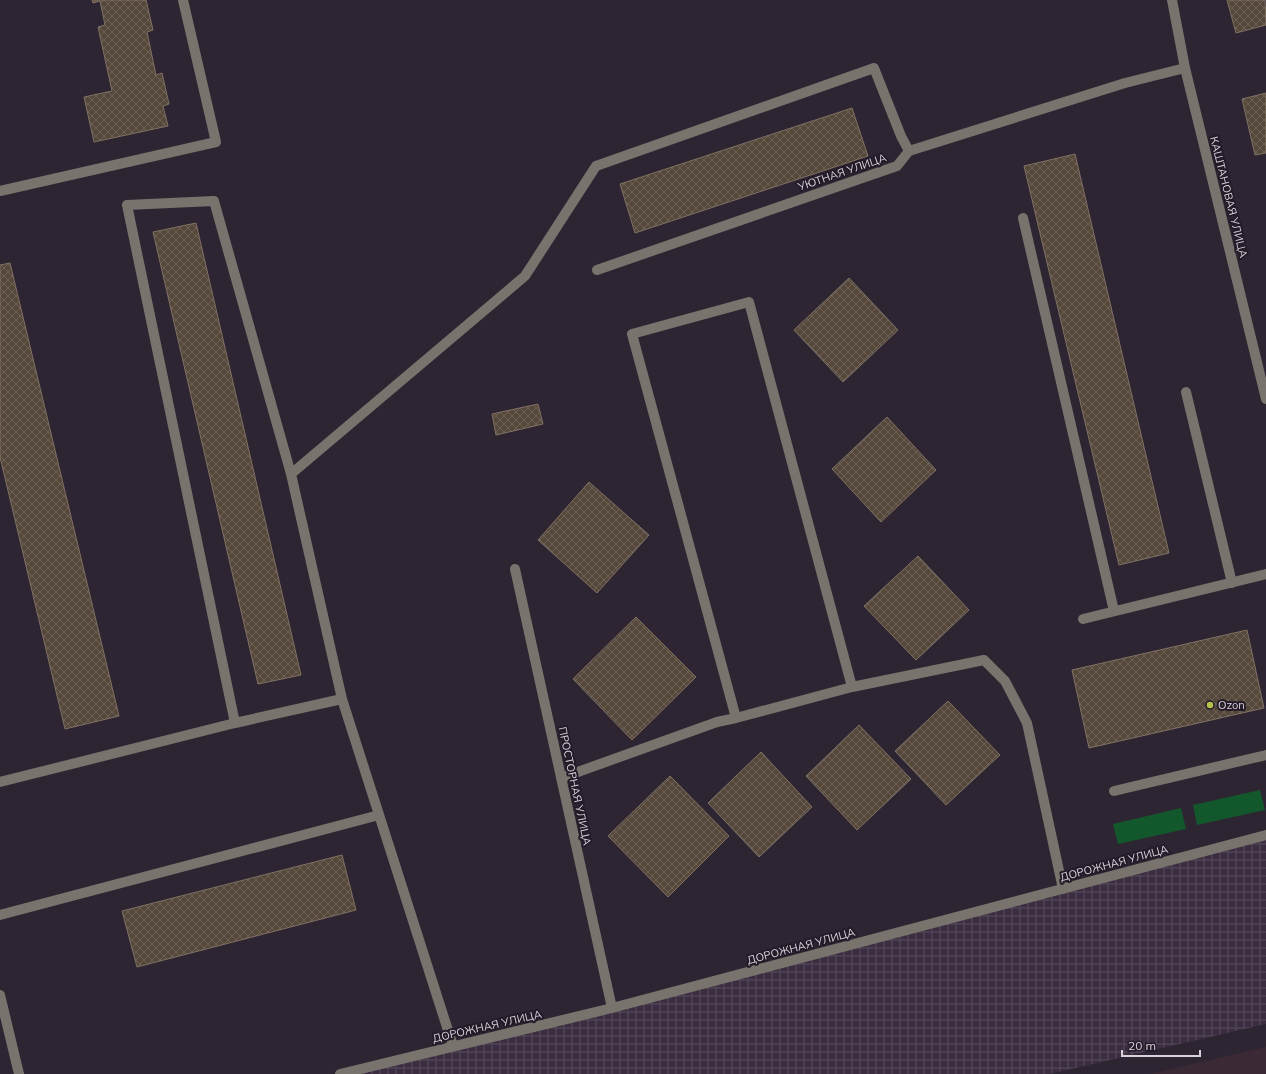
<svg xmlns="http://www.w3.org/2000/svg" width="1266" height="1074" viewBox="0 0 1266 1074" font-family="Mulish,sans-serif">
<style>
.industrial{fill:url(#industrial-grid)}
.education{fill:#3b2a35}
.grass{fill:#12582c}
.building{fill:url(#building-cross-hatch);stroke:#807163}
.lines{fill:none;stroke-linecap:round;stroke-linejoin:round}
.minor{stroke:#78746d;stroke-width:10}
.poi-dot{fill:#b5c249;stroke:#241b29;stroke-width:1.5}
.labels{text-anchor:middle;stroke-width:4;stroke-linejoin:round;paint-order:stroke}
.street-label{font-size:11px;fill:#d8d2db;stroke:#241b29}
.poi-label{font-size:11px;fill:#d8d2db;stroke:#241b29;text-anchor:start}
</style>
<defs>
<pattern id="industrial-grid" width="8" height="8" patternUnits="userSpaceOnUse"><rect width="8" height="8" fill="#3b2e41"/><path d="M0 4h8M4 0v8" fill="none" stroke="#574b5c"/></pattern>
<pattern id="building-cross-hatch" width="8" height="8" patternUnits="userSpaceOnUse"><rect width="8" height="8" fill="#55483b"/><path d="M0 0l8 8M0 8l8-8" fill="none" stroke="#6d6257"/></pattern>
</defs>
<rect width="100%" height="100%" fill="#2e2533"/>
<path class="industrial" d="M1266,835V1024L1049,1074H335L612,1008Z"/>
<path class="education" d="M1266,1047V1074H1150Z"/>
<path class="grass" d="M1260,790L1265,810L1197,825L1193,805Z
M1181,808L1186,829L1118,844L1113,824Z"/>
<path class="building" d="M92,0H146L153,30L147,32L156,75L162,73L169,104L163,106L168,126L94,142L84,97L112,91L98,27L105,25L100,1L93,3Z
M1227,0H1265L1266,25L1236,33Z
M1266,93V153L1255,155L1242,99Z
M852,108L868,156L635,233L620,184Z
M1075,154L1169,553L1119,565L1024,166Z
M196,223L301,675L258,684L153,232Z
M10,263L119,716L65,729L0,457V265Z
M849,278L898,330L843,382L794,330Z
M538,404L543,424L496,435L492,414Z
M887,417L936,470L881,522L832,469Z
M589,482L649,535L597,593L538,540Z
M918,556L969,610L916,660L864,606Z
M636,617L696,677L632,740L573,679Z
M1247,630L1264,708L1089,748L1072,670Z
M948,701L1000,755L946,805L895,751Z
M859,725L911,779L857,830L806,776Z
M761,752L812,807L759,857L708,803Z
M670,776L729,836L668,897L608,836Z
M342,855L356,910L137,967L122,911Z"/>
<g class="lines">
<path class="minor" d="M1172,0L1185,68L1266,399
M0,191L216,142L183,0
M1023,218L1114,611
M597,270L897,166L909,151L1125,83L1185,68
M1186,392L1232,583
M291,474L525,276L596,166L874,68L901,136L909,151
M515,569L612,1008
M1083,619L1266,574
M852,687L984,660L1005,681L1027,723L1063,889
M342,699L235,723L127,205L214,201L291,474L342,699L453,1046
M561,778L717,722L736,718L852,687L749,302L632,334L736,718
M0,782L235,723
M1114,791L1266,755
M0,915L379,815
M0,995L19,1074
M340,1074L612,1008L1266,835"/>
</g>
<circle class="poi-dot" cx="1210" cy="705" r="4"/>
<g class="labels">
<g class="street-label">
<text transform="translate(842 172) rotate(-19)" y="4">УЮТНАЯ УЛИЦА</text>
<text transform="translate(1229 197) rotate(76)" y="4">КАШТАНОВАЯ УЛИЦА</text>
<text transform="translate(575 786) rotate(78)" y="4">ПРОСТОРНАЯ УЛИЦА</text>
<text transform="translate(1114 863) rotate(-15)" y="4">ДОРОЖНАЯ УЛИЦА</text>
<text transform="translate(801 946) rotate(-15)" y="4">ДОРОЖНАЯ УЛИЦА</text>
<text transform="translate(487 1026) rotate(-13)" y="4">ДОРОЖНАЯ УЛИЦА</text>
</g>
<g class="poi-label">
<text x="1218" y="709">Ozon</text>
</g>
</g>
<path d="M1122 1050v6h78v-6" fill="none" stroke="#d8d2db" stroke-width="2"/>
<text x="1128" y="1050" font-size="12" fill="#d8d2db" stroke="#241b29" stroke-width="3" paint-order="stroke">20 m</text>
</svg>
